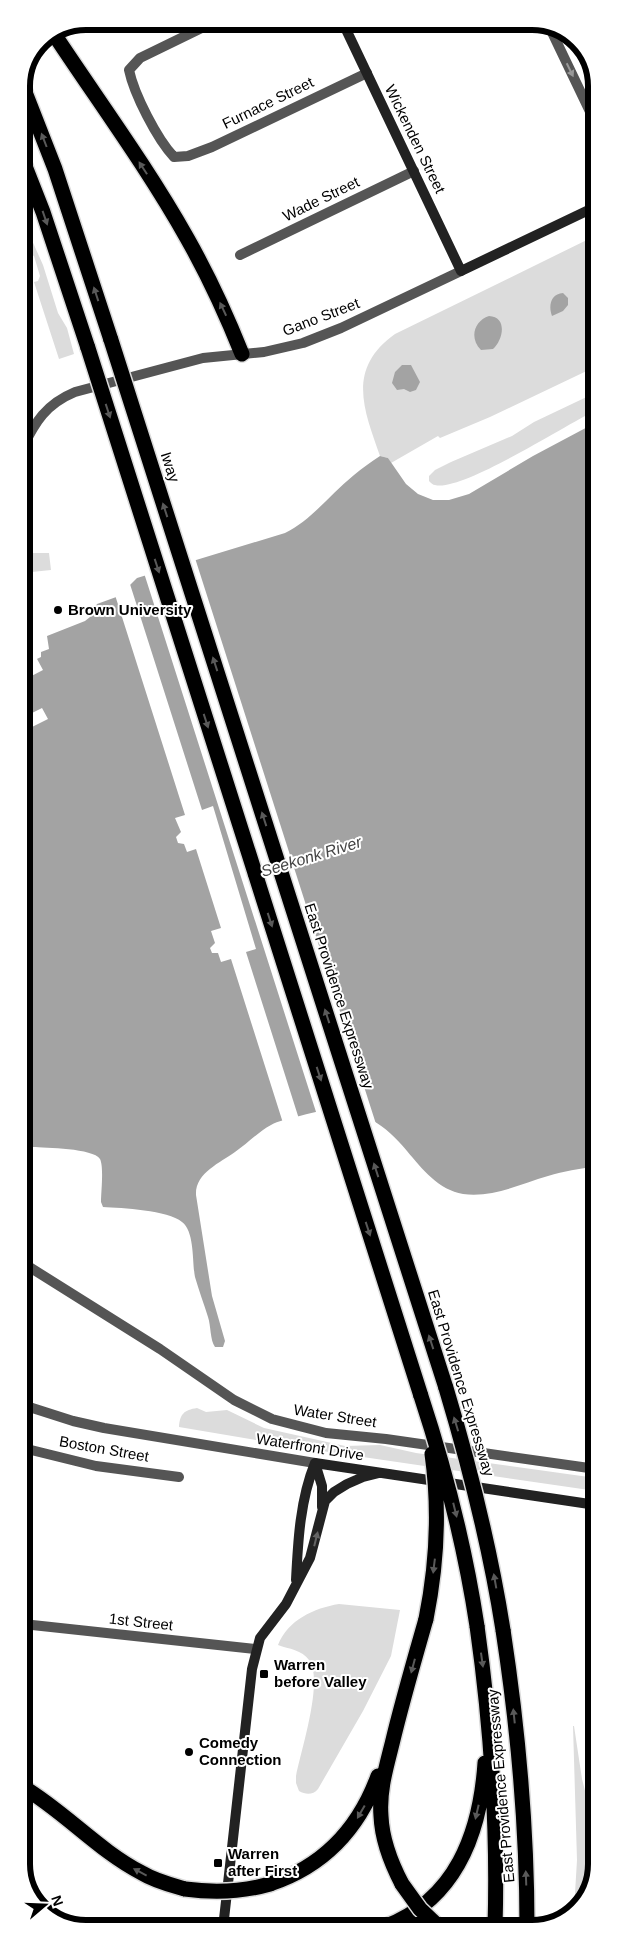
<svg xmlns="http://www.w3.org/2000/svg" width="618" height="1950" viewBox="0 0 618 1950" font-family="Helvetica,sans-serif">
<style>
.green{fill:#dcdcdc}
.water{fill:#a3a3a3}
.pier{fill:#fff}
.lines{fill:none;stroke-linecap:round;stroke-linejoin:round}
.motorway-casing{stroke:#dbdbdb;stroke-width:18}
.minor{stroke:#555;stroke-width:10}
.tertiary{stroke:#555;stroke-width:10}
.secondary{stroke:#222;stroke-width:10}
.motorway{stroke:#000;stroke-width:15}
.motorway-bridge-casing{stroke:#dbdbdb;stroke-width:18;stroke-linecap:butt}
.motorway-bridge{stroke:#000;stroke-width:15}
.oneway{fill:#999}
.oneway2{fill:#595959}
.oneway3{fill:#646464}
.poi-dot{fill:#000;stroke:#fff;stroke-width:2}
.labels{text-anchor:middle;stroke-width:4;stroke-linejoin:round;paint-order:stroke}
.street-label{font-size:15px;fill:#000;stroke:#fff}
.poi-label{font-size:15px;font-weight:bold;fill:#000;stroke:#fff;text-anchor:start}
.water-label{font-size:16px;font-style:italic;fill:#444;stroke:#fff}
.rim{fill:none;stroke:#000;stroke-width:6}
</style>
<rect width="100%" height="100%" fill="#fff"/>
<path class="green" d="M22,218L43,265L58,313L67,328L74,354L59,359L34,282L38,281L40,276L34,256L29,253L22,255Z
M595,236V367L490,417L440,438L438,436L391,463L388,458L380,456C364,410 346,369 395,334Z
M595,393V411C565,425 462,492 435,485C433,485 431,483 429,481V476L435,470L451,462L512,436L534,422Z
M22,553H49L51,570L22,573Z
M197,1408L206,1412L227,1410L264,1428L345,1446L380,1445L416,1453L596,1478V1491L315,1450L179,1427C180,1414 184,1410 197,1408Z
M339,1604L400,1610L391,1656L363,1711L318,1789C313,1795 306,1795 299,1791L296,1783V1776C301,1750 324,1680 309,1660C302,1650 289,1649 278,1645C288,1620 314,1608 339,1604Z
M573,1726H574L582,1779L597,1838V1864L583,1904L574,1910L577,1860Z"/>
<path class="water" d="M563,293L568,298V305L563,311L552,316C548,305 551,294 563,293Z
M489,316C508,317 503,340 493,349L481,350C469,338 474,321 489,316Z
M402,365H411L420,382L416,390L410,392L404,389L397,390L392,383L395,372Z
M595,423L596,1166C579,1169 564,1171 548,1176C520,1184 493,1198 463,1194C439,1190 422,1169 407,1151C376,1113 344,1102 296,1117C288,1119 278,1121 271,1125C258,1132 247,1144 235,1152C220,1163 195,1173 196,1195L212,1296L225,1341L223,1347H215C210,1340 211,1326 208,1317C204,1304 199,1291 195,1277C192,1262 195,1232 182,1222C168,1210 122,1208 103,1207L101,1202C101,1192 104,1167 100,1159C93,1148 46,1148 32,1147L28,1149L23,1155L22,666L41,657V652L49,649L47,636L85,621L90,617L97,604L119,596L137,578L285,533C313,519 330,494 354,475C362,468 371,462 380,456L388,458L406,484L418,494L433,500H449L469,494L533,456Z"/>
<path class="pier" d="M195,558L376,1124L367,1119L347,1114L317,1115L144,573Z
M129,581L202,810L213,806L256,949L246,952L299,1119L283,1123L231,959L221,962L218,953H212L210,948L215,943L211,931L221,928L196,849L187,852L184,844L178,843L176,837L181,832L175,818L185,815L115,595Z
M36,657L43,670L22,681V663Z
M42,708L48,719L22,732V718Z"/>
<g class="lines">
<g class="motorway-casing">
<path id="motorway" d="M54,34C99,102 147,167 187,238C208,275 226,314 242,354
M21,82L55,169L111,340
M21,156L43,212L88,348
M279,866L446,1388
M255,873L421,1396
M477,1626C491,1725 498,1826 495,1927
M503,1630C518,1728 527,1827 527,1927
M23,1787C65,1812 99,1851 142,1873C155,1881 171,1885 185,1889
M270,1884C324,1866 359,1828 378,1776
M402,1884C391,1863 382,1840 381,1816C379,1791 386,1768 392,1744C402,1702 414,1661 426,1619
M384,1927C456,1900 480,1834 485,1763
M223,1928H226"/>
</g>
<path class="minor" d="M216,21L140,58L129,70C134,94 157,139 174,157L188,156L212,147L367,73
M549,26L595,122
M240,255L414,171
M23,1263L160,1349L234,1400L272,1419L326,1433L386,1439L596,1469
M23,1405L73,1421L104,1428L315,1463
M23,1448L96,1466L179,1477
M23,1624L255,1649"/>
<path class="tertiary" d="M22,449C35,422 46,404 75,392L203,358L264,352L303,343L341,328L461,271"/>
<path class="secondary" d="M342,21L461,271L595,207
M315,1463L596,1505
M315,1463L322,1486V1507
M296,1580C298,1541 300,1500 315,1463
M223,1928L252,1669L260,1638L286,1604L310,1558L325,1501L334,1492L347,1484L363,1477L379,1473"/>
<use href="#motorway" class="motorway"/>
<g class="motorway-bridge-casing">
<path id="motorway-bridge" d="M111,340L279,866
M88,348L255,873
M446,1388C470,1468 490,1547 503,1630
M421,1396C446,1472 465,1547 477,1626
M426,1619C437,1564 440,1510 432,1454
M402,1884L420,1909L439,1927
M185,1889C215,1893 242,1892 270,1884"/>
</g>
<use href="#motorway-bridge" class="motorway-bridge"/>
</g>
<defs><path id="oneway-solid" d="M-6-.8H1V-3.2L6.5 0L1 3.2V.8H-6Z" transform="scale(1.25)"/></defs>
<use class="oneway" href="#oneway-solid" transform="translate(570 70) rotate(64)"/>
<g class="oneway2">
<use href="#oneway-solid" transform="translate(44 140) rotate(-111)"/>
<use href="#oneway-solid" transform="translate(143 168) rotate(-123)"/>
<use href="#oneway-solid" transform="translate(45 218) rotate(71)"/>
<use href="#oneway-solid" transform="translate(96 294) rotate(-108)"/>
<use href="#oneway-solid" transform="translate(223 309) rotate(-115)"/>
<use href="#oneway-solid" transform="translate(108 411) rotate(72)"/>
<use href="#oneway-solid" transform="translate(165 510) rotate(-108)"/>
<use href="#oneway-solid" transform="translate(157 566) rotate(72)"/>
<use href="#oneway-solid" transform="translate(215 664) rotate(-108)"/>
<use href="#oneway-solid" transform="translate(206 721) rotate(72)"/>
<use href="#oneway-solid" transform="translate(264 819) rotate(-108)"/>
<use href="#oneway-solid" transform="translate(270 920) rotate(72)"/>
<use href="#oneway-solid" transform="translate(327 1016) rotate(-108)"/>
<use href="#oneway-solid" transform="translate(319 1074) rotate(72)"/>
<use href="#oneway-solid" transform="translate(376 1170) rotate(-108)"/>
<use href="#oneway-solid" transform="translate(368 1229) rotate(72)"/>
<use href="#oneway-solid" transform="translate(431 1342) rotate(-108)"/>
<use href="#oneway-solid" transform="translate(456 1424) rotate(-107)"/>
<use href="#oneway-solid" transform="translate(455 1510) rotate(76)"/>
<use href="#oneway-solid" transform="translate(434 1566) rotate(97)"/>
<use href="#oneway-solid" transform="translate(495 1581) rotate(-100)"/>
<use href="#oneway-solid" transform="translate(482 1660) rotate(82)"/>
<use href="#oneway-solid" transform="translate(413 1666) rotate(105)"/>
<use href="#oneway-solid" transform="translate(514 1716) rotate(-96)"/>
<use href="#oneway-solid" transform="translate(361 1812) rotate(120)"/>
<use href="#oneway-solid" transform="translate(477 1812) rotate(103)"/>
<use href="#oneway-solid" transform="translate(140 1872) rotate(-152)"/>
<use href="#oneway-solid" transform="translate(526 1878) rotate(-92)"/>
</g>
<use class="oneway3" href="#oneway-solid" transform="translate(316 1539) rotate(-76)"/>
<g class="poi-dot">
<circle cx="58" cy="610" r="5"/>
<rect x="259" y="1669" width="10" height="10" rx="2.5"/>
<circle cx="189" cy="1752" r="5"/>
<rect x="213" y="1858" width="10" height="10" rx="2.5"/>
</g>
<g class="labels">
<g class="street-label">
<text transform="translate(268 103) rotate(-26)" y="5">Furnace Street</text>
<text transform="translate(415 139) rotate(64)" y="5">Wickenden Street</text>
<text transform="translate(321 199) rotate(-26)" y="5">Wade Street</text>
<text transform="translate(321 317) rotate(-21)" y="5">Gano Street</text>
<text transform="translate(170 467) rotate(72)" y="5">Iway</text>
<text transform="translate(339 996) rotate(72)" y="5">East Providence Expressway</text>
<text transform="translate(461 1383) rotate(73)" y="5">East Providence Expressway</text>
<text transform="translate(335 1416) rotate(9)" y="5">Water Street</text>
<text transform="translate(310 1447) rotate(9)" y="5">Waterfront Drive</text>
<text transform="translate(104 1449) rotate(10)" y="5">Boston Street</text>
<text transform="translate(141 1622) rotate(6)" y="5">1st Street</text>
<text transform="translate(501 1786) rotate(-95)" y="5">East Providence Expressway</text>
</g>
<g class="poi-label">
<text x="68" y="615">Brown University</text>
<text x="274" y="1670">Warren<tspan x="274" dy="17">before Valley</tspan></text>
<text x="199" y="1748">Comedy<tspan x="199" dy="17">Connection</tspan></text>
<text x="228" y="1859">Warren<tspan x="228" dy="17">after First</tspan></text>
</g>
<g class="water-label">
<text transform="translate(311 856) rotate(-17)" y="6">Seekonk River</text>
</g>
</g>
<path d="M0 0H618V1950H0ZM86 30H532A56 56 0 0 1 588 86V1864A56 56 0 0 1 532 1920H86A56 56 0 0 1 30 1864V86A56 56 0 0 1 86 30Z" fill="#fff" fill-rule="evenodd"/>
<path class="rim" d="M86 30H532A56 56 0 0 1 588 86V1864A56 56 0 0 1 532 1920H86A56 56 0 0 1 30 1864V86A56 56 0 0 1 86 30Z"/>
<g transform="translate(45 1905) rotate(71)" stroke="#ffffff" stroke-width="4" paint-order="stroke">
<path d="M0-4L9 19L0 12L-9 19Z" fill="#000000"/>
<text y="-8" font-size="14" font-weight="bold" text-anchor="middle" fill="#000000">N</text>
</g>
</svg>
